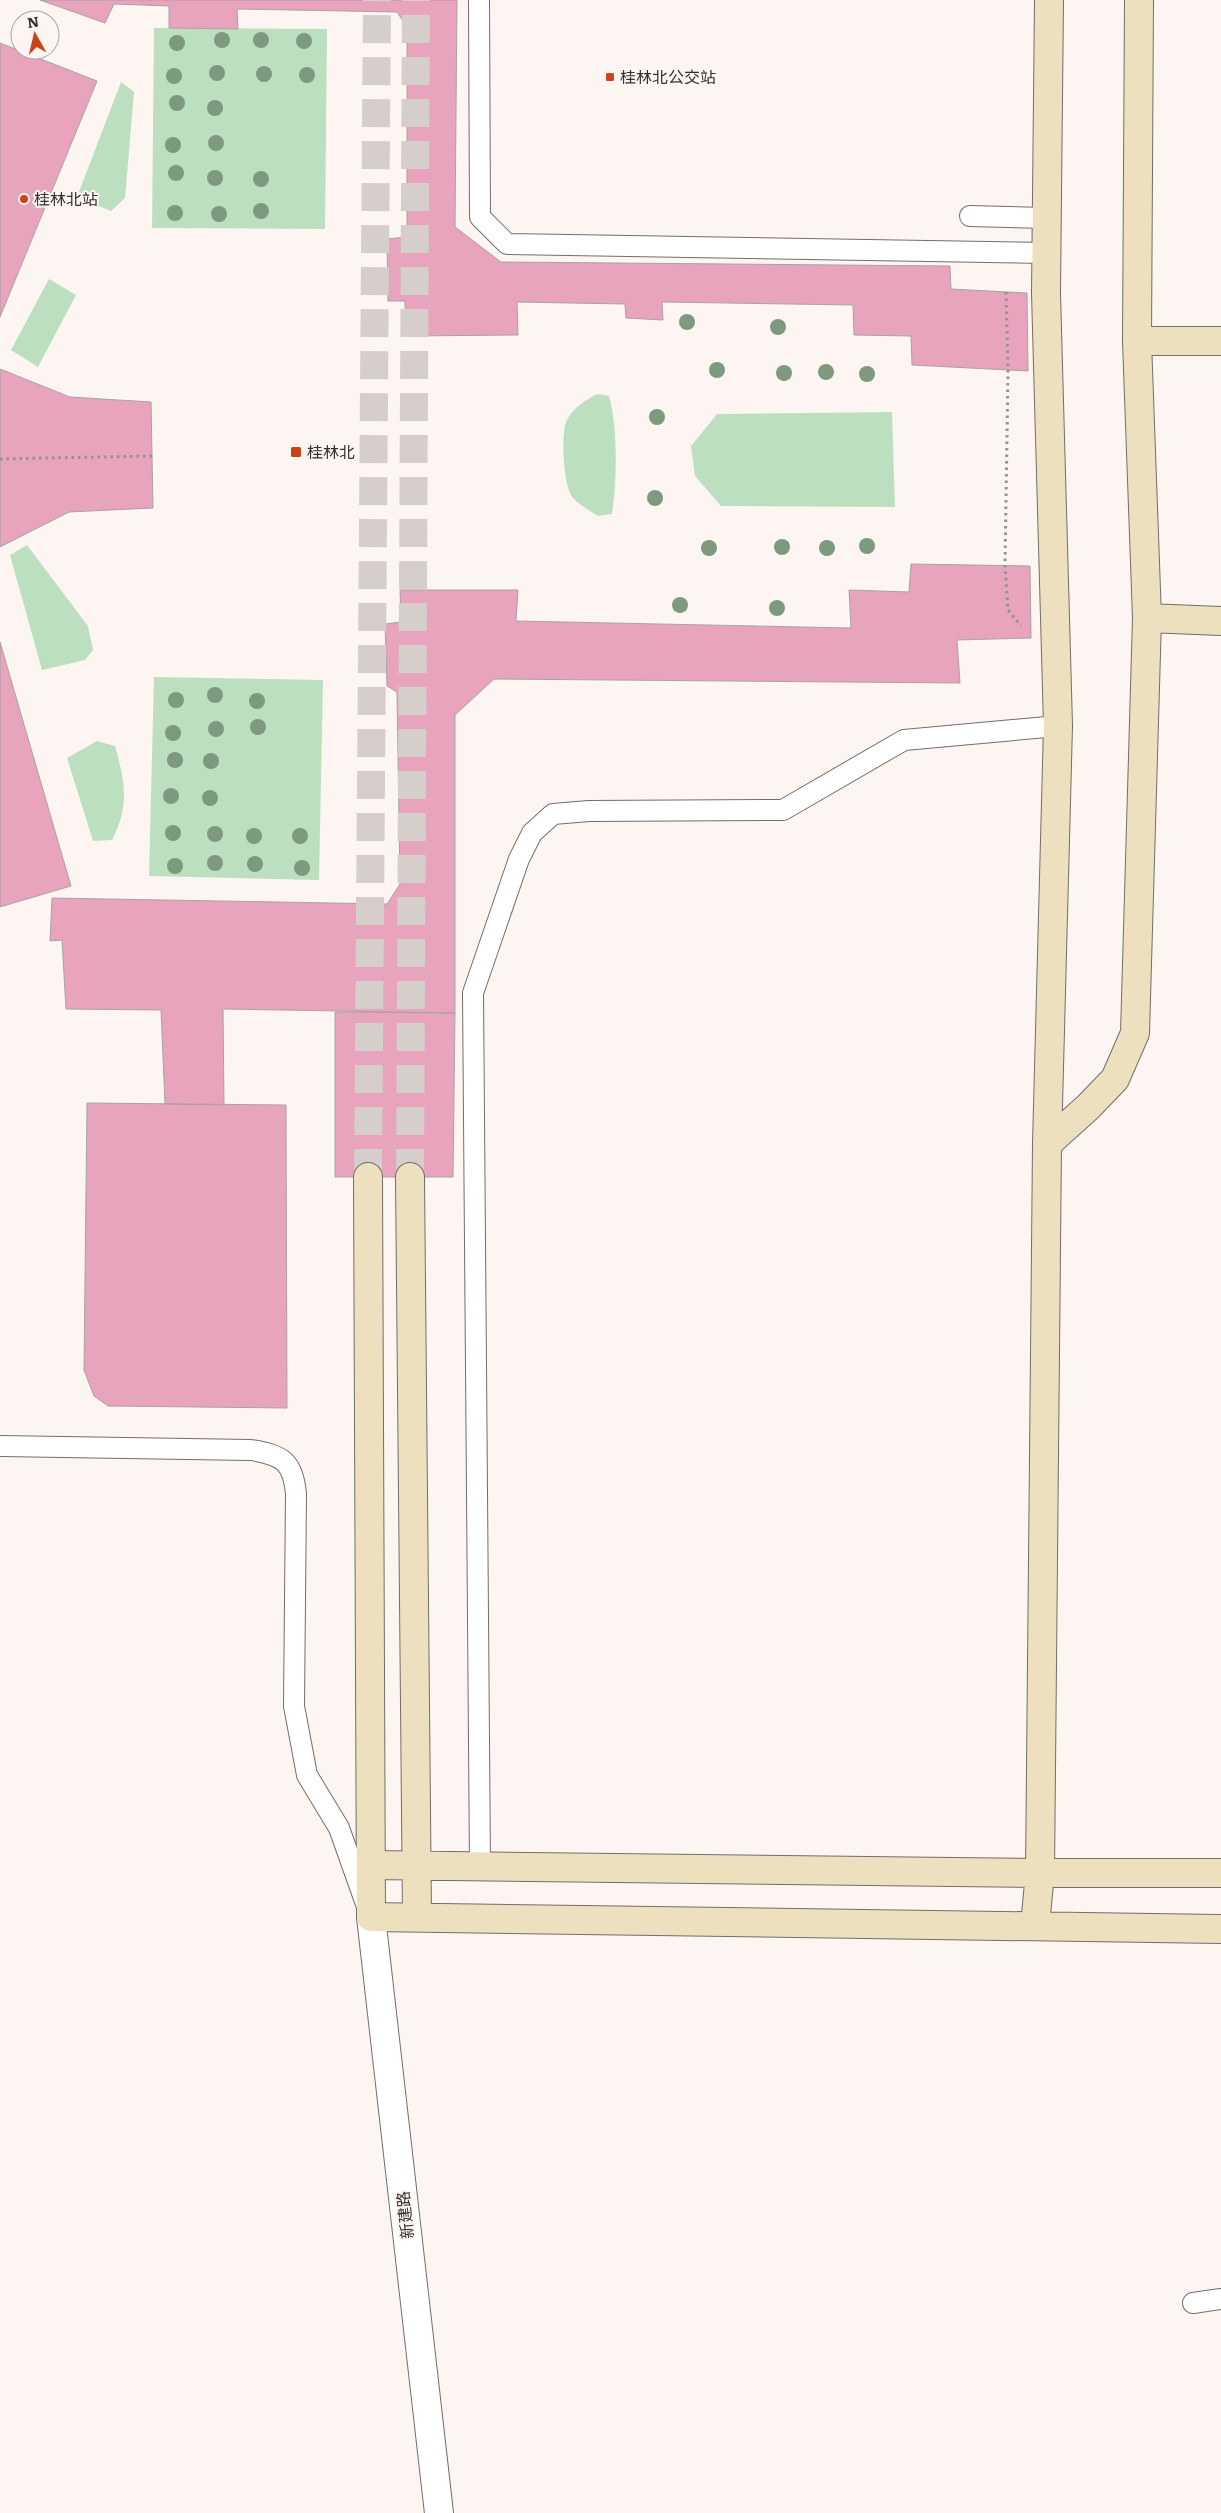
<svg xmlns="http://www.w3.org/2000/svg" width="1221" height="2513" viewBox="0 0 1221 2513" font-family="Literata,'Noto Sans SC',serif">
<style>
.grass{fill:#bce0bf}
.building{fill:#e8a3bd;stroke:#aaa2a4}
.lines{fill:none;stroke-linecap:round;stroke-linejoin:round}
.secondary-tunnel{stroke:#d5cecb;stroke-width:28;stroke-dasharray:28 14;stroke-linecap:butt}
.lane-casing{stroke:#746d6b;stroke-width:22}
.street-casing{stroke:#746d6b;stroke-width:30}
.secondary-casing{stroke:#746d6b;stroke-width:30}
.path{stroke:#97928f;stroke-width:3;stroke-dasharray:2.5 4;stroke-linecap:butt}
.lane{stroke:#fff;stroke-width:20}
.street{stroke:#fff;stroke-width:28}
.secondary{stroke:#ece0be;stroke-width:28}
.tree{fill:#7d997e}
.poi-dot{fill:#cb4317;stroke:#fdf5f2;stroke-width:2}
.labels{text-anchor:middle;stroke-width:4;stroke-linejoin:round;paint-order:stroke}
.poi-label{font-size:16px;fill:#33302e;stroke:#fdf5f2;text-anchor:start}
.street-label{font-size:16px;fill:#33302e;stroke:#fdf5f2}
</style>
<rect width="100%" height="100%" fill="#fdf5f2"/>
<path class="grass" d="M154,28L327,29L325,229L152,228Z
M121,82L134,92L125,198L111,211L77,197Z
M49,279L76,295L38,367L11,350Z
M597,394L609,396C618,427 617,482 612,514L598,516C591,511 579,505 573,498C563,487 561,435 566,422C572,408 586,400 597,394Z
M892,412L895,507L721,506L695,476L691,446L717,414Z
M27,545L88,626L93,650L85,660L42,670L10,555Z
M154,677L323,680L319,880L149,876Z
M97,741L115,746C125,782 130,805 112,840L93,841L67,758Z"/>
<path class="building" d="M40,0H457L455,227L501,262L950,266L951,289L1027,293L1028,371L912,365L911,336L854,335L853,305L662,302L663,320L626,318L625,304L517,302L518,335L406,336L405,301H388L387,239L407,237V27L397,12L237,9L238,29L169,28V6L114,4L105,23Z
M0,43L97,81L0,317Z
M0,369L70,397L151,402L153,508L69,512L0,547Z
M911,564L1030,566L1031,638L957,640L960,683L494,679L455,715V1013L223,1009L224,1105L165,1104L161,1010L66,1009L62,940L50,941L52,898L387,904L400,884L397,692L387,686L385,624L401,622L400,590H518L516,621L851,628L849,590L909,592Z
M0,642L71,886L0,907Z
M335,1012L455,1013L453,1177H335Z
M87,1103L286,1105L287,1408L108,1406L94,1396L84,1370Z"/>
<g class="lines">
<path class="secondary-tunnel" d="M368,1177L377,0
M410,1177L416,0"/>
<g class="lane-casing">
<path id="lane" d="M479,0L480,217L507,244L1047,253
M970,216L1047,218
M0,1446L251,1450C282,1455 293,1461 296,1494L294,1706L307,1775L339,1828L366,1904
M480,1866L473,993L519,859L532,833L553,814L589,811L783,810L904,740L1058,726
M1193,2303L1221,2299"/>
</g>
<g class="street-casing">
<path id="street" d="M371,1917L439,2513"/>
</g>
<g class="secondary-casing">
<path id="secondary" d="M1137,341H1221
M1147,618L1221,621
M1047,1144L1088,1107L1115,1079L1135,1033L1147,618L1137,341L1139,0
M368,1177L371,1917L1221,1929
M410,1177L417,1917
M371,1865L1035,1873H1221
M1035,1925L1040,1873L1047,1144L1058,726L1046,293L1049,0"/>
</g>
<path class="path" d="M1006,292L1008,370L1005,565L1008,610L1021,626
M0,459L152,456"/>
<use href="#lane" class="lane"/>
<use href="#street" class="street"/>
<use href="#secondary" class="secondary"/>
</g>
<g class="tree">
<circle cx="222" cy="40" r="8"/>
<circle cx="261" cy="40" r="8"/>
<circle cx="304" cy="41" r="8"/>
<circle cx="177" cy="43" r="8"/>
<circle cx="217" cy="73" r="8"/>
<circle cx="264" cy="74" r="8"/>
<circle cx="307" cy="75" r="8"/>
<circle cx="174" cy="76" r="8"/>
<circle cx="177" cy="103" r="8"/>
<circle cx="215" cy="108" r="8"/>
<circle cx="216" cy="143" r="8"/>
<circle cx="173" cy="145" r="8"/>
<circle cx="176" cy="173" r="8"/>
<circle cx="215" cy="178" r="8"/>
<circle cx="261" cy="179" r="8"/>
<circle cx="261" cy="211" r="8"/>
<circle cx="175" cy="213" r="8"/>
<circle cx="219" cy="214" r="8"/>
<circle cx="687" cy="322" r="8"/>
<circle cx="778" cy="327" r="8"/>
<circle cx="717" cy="370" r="8"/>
<circle cx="826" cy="372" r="8"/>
<circle cx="784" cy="373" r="8"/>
<circle cx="867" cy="374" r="8"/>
<circle cx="657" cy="417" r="8"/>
<circle cx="655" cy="498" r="8"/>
<circle cx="867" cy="546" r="8"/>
<circle cx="782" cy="547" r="8"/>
<circle cx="709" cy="548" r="8"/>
<circle cx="827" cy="548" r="8"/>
<circle cx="680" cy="605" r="8"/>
<circle cx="777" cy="608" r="8"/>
<circle cx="215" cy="695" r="8"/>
<circle cx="176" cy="700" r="8"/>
<circle cx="257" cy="701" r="8"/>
<circle cx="258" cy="727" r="8"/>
<circle cx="216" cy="729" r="8"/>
<circle cx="173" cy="733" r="8"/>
<circle cx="175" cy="760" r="8"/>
<circle cx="211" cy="761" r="8"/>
<circle cx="171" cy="796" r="8"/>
<circle cx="210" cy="798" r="8"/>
<circle cx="173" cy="833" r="8"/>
<circle cx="215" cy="834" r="8"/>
<circle cx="254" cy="836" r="8"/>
<circle cx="300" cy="836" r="8"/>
<circle cx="215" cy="863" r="8"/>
<circle cx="255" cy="864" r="8"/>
<circle cx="175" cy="866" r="8"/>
<circle cx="302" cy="868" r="8"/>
</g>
<g class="poi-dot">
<rect x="605" y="72" width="10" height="10" rx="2.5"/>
<circle cx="24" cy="199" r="5"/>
<rect x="290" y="446" width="12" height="12" rx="2.5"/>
</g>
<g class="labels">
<g class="poi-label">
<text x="620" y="83">桂林北公交站</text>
<text x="34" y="205">桂林北站</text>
<text x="307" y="458">桂林北</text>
</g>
<g class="street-label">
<text transform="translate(405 2215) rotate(-96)" y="6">新建路</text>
</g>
</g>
<g transform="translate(35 35) rotate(352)"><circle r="24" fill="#fdf5f2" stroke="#aca6a4"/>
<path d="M0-4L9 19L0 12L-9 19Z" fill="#cb4317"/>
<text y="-8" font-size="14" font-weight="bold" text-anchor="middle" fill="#33302e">N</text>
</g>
</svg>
